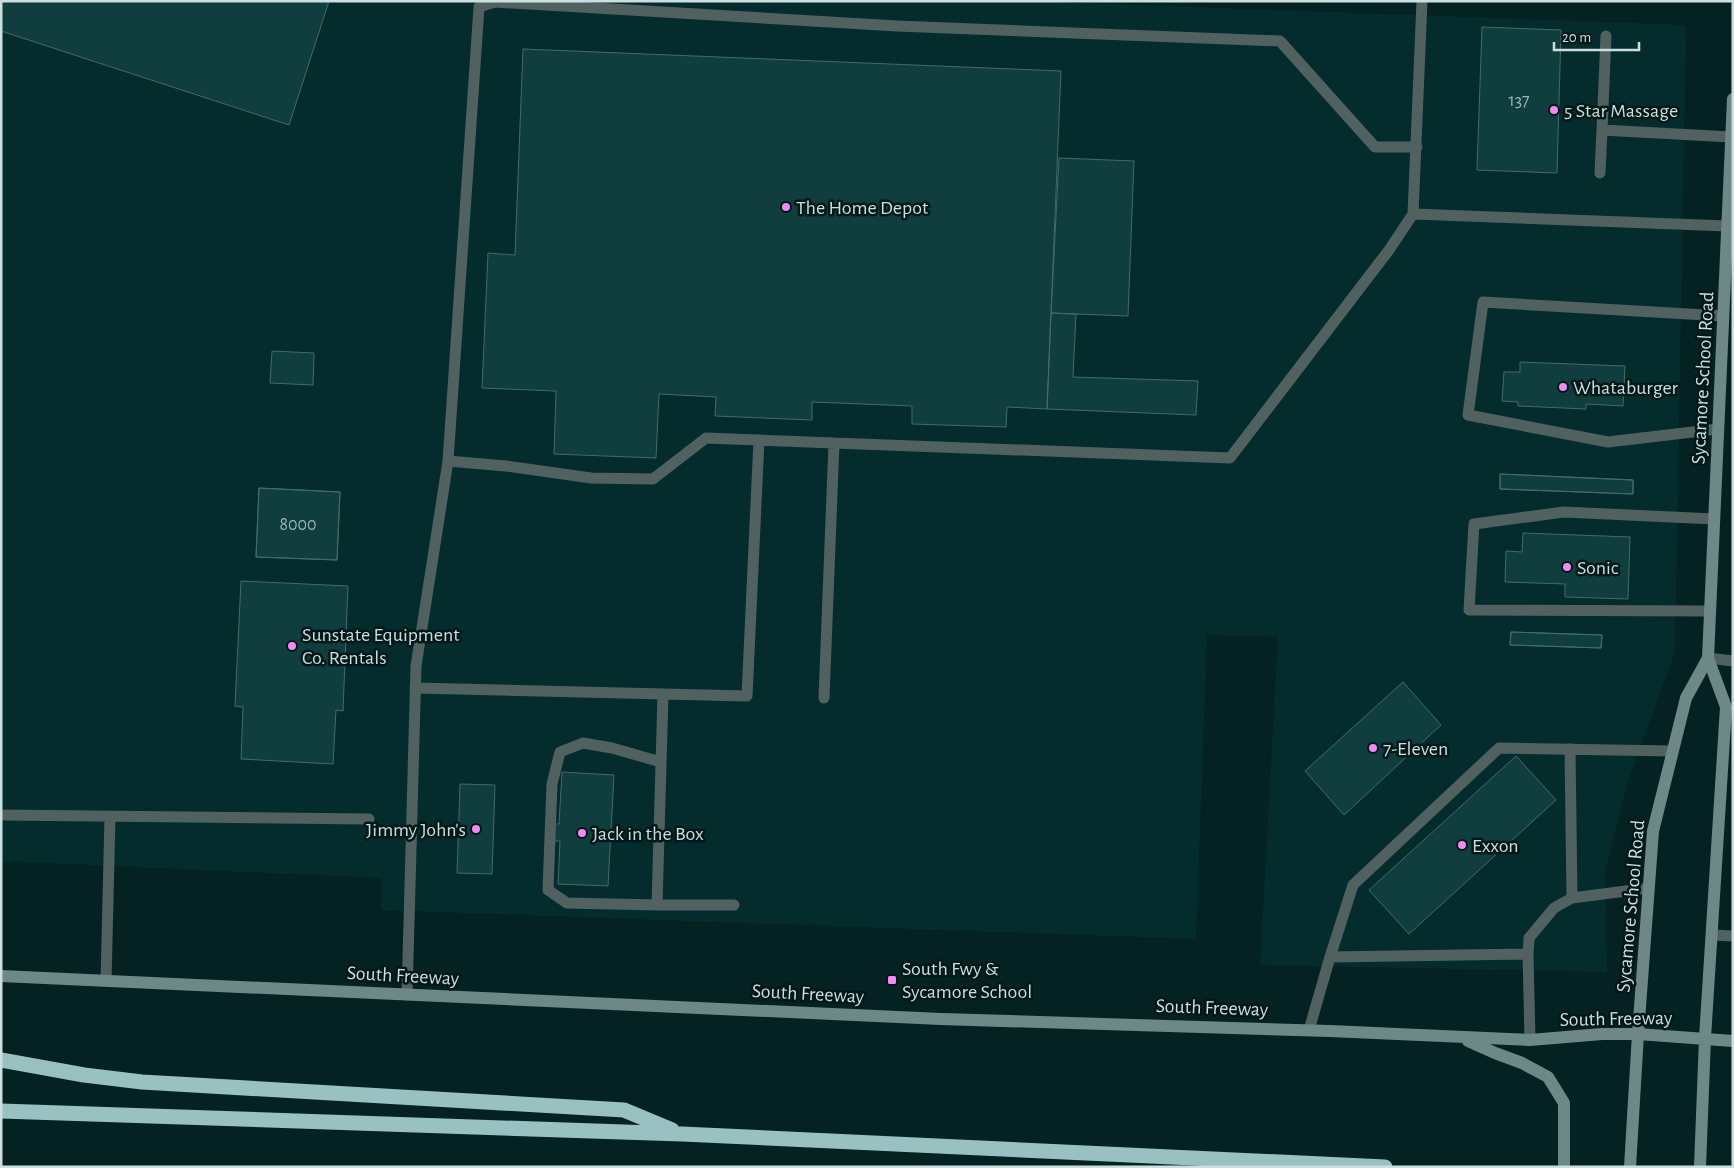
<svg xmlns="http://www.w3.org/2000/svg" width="1734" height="1168" viewBox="0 0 1734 1168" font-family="'Alegreya Sans',sans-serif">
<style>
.built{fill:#042c2c}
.building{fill:#103d3d;stroke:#456b6b}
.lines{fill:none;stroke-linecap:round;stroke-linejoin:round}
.lane{stroke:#516160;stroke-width:11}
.secondary{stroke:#6e8887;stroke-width:12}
.highway{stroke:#99c1c1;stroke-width:15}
.poi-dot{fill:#f38af2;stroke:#001818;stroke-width:2}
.labels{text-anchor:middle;stroke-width:5;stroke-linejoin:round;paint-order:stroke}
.number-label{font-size:18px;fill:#9cb6b6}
.poi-label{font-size:20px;fill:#cbdfde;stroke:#001818;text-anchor:start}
.street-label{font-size:20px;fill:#cbdfde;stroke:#001818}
</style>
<rect width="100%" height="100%" fill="#052222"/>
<path class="built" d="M1,1H1029L1686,25L1675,652L1628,781L1605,874L1607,972L1260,965L1278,637L1207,635L1196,939L381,910L382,878L1,861Z"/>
<path class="building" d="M1,1H329L289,125L1,31Z
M1482,27L1561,30L1557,173L1477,170Z
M523,49L1061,71L1047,409L1007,407L1006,427L912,424V406L812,402V420L715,416L716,397L659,394L656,458L554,454L556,391L482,388L488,253L515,255Z
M1059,158L1134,161L1128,316L1051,313Z
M1051,313L1076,314L1073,377L1198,381L1196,415L1047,409Z
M272,351L314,353L313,385L270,383Z
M1520,362L1625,366L1623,406L1586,404V409L1518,406V402L1502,401L1504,372H1520Z
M1500,474L1633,480V494L1500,489Z
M1500,474L1633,480V494L1500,489Z
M259,488L340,492L337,560L256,557Z
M259,488L340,492L337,560L256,557Z
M1523,533L1630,537L1628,599L1565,597V584L1505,582L1506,551L1522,552Z
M241,581L348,586L343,711L336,710L333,764L241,759L243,707L235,706Z
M1511,632L1602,635L1601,648L1510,645Z
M1511,632L1602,635L1601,648L1510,645Z
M1403,682L1441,725L1344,815L1305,771Z
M1516,756L1556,800L1409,934L1369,890Z
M562,772L614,775L608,886L558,884L560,841H553L554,824H559Z
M460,784L495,785L492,874L457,873Z"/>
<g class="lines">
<path class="lane" d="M1606,36L1602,130L1731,137
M1600,173L1602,130
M1413,214L1422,1
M1718,429L1608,442L1468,415L1483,302L1723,316
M448,461L479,7L495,2L897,26L1280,41L1375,147H1417
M1710,611L1469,610L1474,524L1564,512L1714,519
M1708,658L1733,661
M415,688L747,696L759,440
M663,694L657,905H734
M824,698L834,443
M1570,749L1572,898
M1,815L369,819
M657,905L567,903L548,890L552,784L560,752L583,743L612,748L661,762
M1712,935L1733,936
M1330,957L1528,954
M106,981L110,817
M407,995L416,666L448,461L506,466L591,478L653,479L706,438L1230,458L1389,250L1413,214L1727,226
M1309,1030L1330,957L1353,885L1499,748L1673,751
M1530,1040L1528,954L1529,938L1554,908L1572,898L1649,888"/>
<path class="secondary" d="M1,976L941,1019L1330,1031L1530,1040L1602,1034H1638L1733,1041
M1468,1041L1495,1053L1522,1063L1548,1077L1564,1103V1167
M1630,1167L1638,1034L1653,831L1686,698L1708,658
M1700,1167L1705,1038L1726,707L1708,658L1733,99"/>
<path class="highway" d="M1,1060L84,1075L142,1082L624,1110L672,1130
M1,1111L682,1134L1385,1167"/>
</g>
<g class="poi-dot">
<circle cx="1554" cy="110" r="5"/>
<circle cx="786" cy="207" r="5"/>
<circle cx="1563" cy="387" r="5"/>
<circle cx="1567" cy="567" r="5"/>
<circle cx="292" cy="646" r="5"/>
<circle cx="1373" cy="748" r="5"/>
<circle cx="476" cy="829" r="5"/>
<circle cx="582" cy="833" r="5"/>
<circle cx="1462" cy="845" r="5"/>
<rect x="887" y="975" width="10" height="10" rx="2.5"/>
</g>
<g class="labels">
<g class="number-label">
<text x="1519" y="106">137</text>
<text x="298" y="530">8000</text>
</g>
<g class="poi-label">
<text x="1564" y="117">5 Star Massage</text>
<text x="796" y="214">The Home Depot</text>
<text x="1573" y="394">Whataburger</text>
<text x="1577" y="574">Sonic</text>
<text x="302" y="641">Sunstate Equipment<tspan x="302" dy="23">Co. Rentals</tspan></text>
<text x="1383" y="755">7-Eleven</text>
<text x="466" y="836" text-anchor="end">Jimmy John's</text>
<text x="592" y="840">Jack in the Box</text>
<text x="1472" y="852">Exxon</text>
<text x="902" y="975">South Fwy &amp;<tspan x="902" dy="23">Sycamore School</tspan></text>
</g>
<g class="street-label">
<text transform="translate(1702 378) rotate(-87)" y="7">Sycamore School Road</text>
<text transform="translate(1630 906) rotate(-85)" y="7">Sycamore School Road</text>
<text transform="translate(403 975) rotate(3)" y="7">South Freeway</text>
<text transform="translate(808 993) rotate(3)" y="7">South Freeway</text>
<text transform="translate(1212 1007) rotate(2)" y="7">South Freeway</text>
<text transform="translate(1616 1018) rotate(-1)" y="7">South Freeway</text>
</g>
</g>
<rect width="1734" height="1168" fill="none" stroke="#cbdfde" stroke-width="5"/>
<path d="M1554 42v8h85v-8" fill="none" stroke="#cbdfde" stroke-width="2.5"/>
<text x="1562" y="42" font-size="15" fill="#cbdfde" stroke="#001818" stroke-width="4" paint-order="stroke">20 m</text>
</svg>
